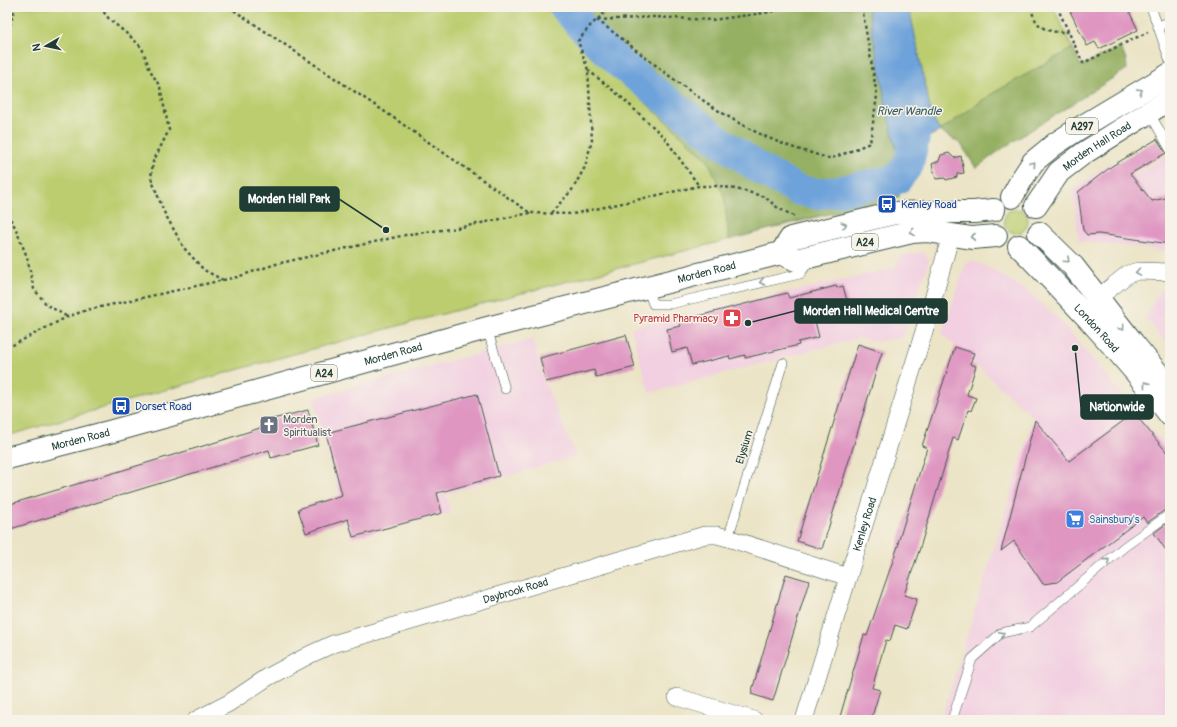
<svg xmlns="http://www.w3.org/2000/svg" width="1177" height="727" viewBox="0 0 1177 727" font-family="Pangolin,sans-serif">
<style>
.built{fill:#f2cfe1}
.green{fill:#bccd70;stroke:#6e8552}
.forest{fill:#95b062;stroke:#5a764b}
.water{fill:#6da2da;stroke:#467087}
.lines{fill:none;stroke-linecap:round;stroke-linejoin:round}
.river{stroke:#6da2da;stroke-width:31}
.building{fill:#df97c2}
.lane-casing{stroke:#3e564a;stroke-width:10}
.street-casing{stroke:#3e564a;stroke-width:18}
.highway-casing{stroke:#3e564a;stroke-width:24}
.path{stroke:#3e564a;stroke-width:2.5;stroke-dasharray:3 3;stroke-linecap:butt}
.lane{stroke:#fff;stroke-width:9}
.street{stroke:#fff;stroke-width:17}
.highway{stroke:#fff;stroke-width:22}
.oneway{stroke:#8f9e9a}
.labels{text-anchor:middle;stroke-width:3;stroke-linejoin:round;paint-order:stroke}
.shield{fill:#f7f3e8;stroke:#60746a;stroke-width:1}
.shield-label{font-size:10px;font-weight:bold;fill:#1f3d34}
.street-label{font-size:11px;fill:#1f3d34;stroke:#f7f3e8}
.transit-label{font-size:11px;fill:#164399;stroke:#f7f3e8;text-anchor:start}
.health-label{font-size:11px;fill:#be3a42;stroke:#f7f3e8;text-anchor:end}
.worship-label{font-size:11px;fill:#5b616d;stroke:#f7f3e8;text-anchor:start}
.shop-label{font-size:11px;fill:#366cbe;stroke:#f7f3e8;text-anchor:start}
.water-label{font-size:12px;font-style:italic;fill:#365b66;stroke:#f7f3e8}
.leader{fill:none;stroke:#1f3d34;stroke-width:1.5}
.callout-dot{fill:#1f3d34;stroke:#f7f3e8;stroke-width:1.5}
.callout{fill:#1f3d34;stroke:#1f3d34;stroke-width:1.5}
.callout-label{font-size:12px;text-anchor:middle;font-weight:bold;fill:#fff}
</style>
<rect width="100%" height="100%" fill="#f7f3e8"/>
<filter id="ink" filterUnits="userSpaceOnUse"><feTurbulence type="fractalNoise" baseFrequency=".025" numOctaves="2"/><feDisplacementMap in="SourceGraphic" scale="8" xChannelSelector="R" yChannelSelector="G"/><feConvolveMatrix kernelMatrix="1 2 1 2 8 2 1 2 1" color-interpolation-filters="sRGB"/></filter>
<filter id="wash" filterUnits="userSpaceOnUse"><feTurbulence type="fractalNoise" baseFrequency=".012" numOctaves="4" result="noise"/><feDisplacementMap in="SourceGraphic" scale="16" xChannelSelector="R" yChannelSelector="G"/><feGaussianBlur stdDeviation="0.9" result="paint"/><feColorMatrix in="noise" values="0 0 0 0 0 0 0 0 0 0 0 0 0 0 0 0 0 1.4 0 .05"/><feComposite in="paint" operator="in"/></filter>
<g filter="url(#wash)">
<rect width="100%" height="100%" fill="#ebe4c6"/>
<path class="built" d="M1170,153V251L1079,241L1073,191L1110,162L1122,183Z
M923,252L929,260L903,338L874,342L859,338L649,393L631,328L895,268L901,255Z
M972,261L992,269L1026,290L1058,318L1170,451V720H941L1034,418L942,334L966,263Z
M1160,289L1170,291V347L1146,318Z
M533,339L545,384L576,456L446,494L451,513L351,539L313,398Z"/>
<path class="green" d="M7,7H868L888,115L900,164L897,184L899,197C793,222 689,250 584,277C391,327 198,379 7,436Z
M909,7H1053L1073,48L990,95L940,131L932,118Z
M1004 221a12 12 0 1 1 24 0a12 12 0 1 1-24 0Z"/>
<path class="forest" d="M571,7H868L888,115L900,164L897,184L899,197L802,220L729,240L724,196L708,160L600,61L592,44V31Z
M1120,47L1126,59L1127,69L1003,148L976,168L961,144L940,131L990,95L1073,48L1081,66Z"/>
<path class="water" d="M868,7H909L932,118L940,131L915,144L908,165L900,164L888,115Z"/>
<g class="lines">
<path class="river" d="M564,7L589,34L619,63L721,142L763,171L798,190L817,194L845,190L897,179L908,165L914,140V123"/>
</g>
<g id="blocks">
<path class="building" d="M1068,7H1127L1138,30L1099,49L1095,42L1087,46Z
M1157,139L1166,153L1130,174L1152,201L1170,197V244L1099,234L1087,235L1083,230L1078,192L1112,166Z
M949,153L954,158L961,156L964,173L957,174V177L946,180L945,178L936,179L932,164L939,161L941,155Z
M836,286L837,288L843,286L850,312L815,321L819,337L798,342L799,345L745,358V355L730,359L729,356L692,365L687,348L672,352L667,329L681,326L679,321L787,293L789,298Z
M626,335L635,367L596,377L594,370L546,382L540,358Z
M858,344L882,352L822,549L797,541Z
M955,347L974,353L970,364L976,366L967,395L976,398L971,411L968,410L958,440L953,438L919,551L904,595L917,599L907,629L895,625L890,641L886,640L872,688L880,690L871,720H839L864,635L867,636L899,543H898L927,448L922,446Z
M477,394L499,476L437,493L442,513L353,537L348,519L306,533L298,509L342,495L326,433Z
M308,410L318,445L271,458L269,450L7,530V505L223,440L263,427L261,422Z
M1134,413L1170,456V508L1166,509L1147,523L1143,517L1057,582L1043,584L1014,541L1001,551L1035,420L1069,461Z
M1170,521V556L1154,533Z
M786,574L809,581L773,701L751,694Z"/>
</g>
</g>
<g filter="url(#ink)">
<use href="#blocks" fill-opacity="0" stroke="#3e564a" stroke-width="1"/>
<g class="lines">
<g class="lane-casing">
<path id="lane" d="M1151,7L1170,61
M1159,26L1170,21
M1149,112L1170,149
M647,288L653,304H670L800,274L810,260
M487,328L505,389
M728,538L783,363
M952,720L972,659L1001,633L1030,627L1124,547L1170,514"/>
</g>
<g class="street-casing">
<g id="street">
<path d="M1099,297L1128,274L1138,271L1170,272"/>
<path d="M677,697L754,720"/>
<path id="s1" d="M196,720L229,703L268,677L311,654L333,644L705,535H717L728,538L848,577"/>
<path id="s2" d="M804,720L925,328L951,235"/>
</g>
</g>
<g class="highway-casing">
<g id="highway">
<path d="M1012,197L1022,179L1033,162L1055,144L1078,129L1170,74"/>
<path id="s3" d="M1036,206L1059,172L1084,153L1170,99"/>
<path d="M1039,233L1073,266L1133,343L1170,388"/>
<path id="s4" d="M1019,246C1072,300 1124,355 1170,415"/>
<path d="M781,253L791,238L895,213L936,212H974L994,210"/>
<path id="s5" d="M7,458L109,432L487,328L781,253L796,260L912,232L927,231L972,238L996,236"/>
</g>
</g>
<path class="path" d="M100,7L109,19L132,38L142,48L150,70L160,87L169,130L153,162L151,178L164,212L184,248L204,270L223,280
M229,7L391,116L530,213L573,214L699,186H720L745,191L765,197L778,208L796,217
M1031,7C1035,29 1048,33 1069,32
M1057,7L1083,63L1148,32
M597,20C662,68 725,128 804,151C811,152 824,158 830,158C836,158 862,146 870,143L877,96L862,7
M598,20L654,17L712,20L771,12L788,7
M7,37L15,7
M588,70L620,96L664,137L699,186
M551,213L572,190L585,167L592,140L588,70L578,41L590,26L611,7
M7,214L15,227L27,257L34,289L47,305L66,316
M7,348L67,317L87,310L237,277L276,264L410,234L457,228L530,213"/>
<use href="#lane" class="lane"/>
<use href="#street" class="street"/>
<use href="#highway" class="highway"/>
</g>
<defs><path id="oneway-chevron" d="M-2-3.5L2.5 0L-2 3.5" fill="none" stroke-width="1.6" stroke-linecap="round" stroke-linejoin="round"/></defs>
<g class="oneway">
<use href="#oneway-chevron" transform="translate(1140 91) rotate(-30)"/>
<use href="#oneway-chevron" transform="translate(1033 164) rotate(-49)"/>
<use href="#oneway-chevron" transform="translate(844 225) rotate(-14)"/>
<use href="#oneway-chevron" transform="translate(912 232) rotate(174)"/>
<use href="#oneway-chevron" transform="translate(973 237) rotate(-180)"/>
<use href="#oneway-chevron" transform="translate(1067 260) rotate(43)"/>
<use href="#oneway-chevron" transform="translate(1138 272) rotate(170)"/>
<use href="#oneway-chevron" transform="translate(762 282) rotate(167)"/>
<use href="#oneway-chevron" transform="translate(1122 328) rotate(53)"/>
<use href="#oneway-chevron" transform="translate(1146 384) rotate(-128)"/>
<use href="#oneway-chevron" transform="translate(1107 561) rotate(-40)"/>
<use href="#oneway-chevron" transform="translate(1002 634) rotate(-27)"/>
</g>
</g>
<defs>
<g id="bus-square" transform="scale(1)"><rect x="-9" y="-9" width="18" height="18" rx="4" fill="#1a4fb4" stroke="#f7f3e8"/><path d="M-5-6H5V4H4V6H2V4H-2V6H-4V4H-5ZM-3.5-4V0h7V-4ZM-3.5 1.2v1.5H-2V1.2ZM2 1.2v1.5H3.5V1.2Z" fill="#fff"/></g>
<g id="pharmacy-square" transform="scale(1)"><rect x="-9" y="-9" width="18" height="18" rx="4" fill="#e0444e" stroke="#f7f3e8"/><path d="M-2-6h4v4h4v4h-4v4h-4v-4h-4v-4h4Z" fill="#fff"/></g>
<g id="church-square" transform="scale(1)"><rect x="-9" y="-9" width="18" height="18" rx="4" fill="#6b7280" stroke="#f7f3e8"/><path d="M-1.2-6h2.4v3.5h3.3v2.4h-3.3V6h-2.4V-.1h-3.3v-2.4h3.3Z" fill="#fff"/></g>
<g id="supermarket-square" transform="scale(1)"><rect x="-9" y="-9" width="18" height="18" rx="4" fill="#3f7fe0" stroke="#f7f3e8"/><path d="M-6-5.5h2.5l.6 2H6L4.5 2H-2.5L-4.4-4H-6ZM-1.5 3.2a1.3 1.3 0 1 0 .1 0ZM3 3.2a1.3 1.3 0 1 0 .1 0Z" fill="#fff"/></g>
</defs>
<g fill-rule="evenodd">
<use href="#bus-square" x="887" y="204"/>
<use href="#pharmacy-square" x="732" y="318"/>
<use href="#bus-square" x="121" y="406"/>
<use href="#church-square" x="269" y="425"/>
<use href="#supermarket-square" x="1075" y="519"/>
</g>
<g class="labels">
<g class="shield">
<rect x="1066" y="118" width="32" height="16" rx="3"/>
<rect x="852" y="234" width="26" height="16" rx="3"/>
<rect x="311" y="365" width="26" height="16" rx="3"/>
</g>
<g class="shield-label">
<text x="1082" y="130">A297</text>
<text x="865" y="246">A24</text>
<text x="324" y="377">A24</text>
</g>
<g class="street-label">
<text dy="4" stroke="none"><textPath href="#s3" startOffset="87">Morden Hall Road</textPath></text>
<text dy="4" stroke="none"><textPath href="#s5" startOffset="724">Morden Road</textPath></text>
<text dy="4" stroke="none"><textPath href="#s4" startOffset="113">London Road</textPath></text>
<text dy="4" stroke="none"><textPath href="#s5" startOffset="400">Morden Road</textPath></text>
<text dy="4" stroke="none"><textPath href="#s5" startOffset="76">Morden Road</textPath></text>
<text transform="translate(744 447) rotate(-73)" y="4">Elysium</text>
<text dy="4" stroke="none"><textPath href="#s2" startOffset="205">Kenley Road</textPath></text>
<text dy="4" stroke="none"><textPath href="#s1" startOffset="347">Daybrook Road</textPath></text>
</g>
<g class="transit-label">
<text x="901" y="208">Kenley Road</text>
<text x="135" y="410">Dorset Road</text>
</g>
<g class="health-label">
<text x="718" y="322">Pyramid Pharmacy</text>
</g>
<g class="worship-label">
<text x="283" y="423">Morden<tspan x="283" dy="13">Spiritualist</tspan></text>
</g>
<g class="shop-label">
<text x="1089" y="523">Sainsbury's</text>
</g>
<g class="water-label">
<text x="909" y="115">River Wandle</text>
</g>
</g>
<path class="leader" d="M386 230L339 199M748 323L795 311M1075 348L1081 407"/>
<g class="callout-dot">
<circle cx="386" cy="230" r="4"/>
<circle cx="748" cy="323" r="4"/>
<circle cx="1075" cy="348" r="4"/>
</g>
<g class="callout">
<rect x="240" y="187" width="99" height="24" rx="4"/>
<rect x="795" y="299" width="152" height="24" rx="4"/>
<rect x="1081" y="395" width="72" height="24" rx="4"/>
</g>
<g class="callout-label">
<text x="289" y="203">Morden Hall Park</text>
<text x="871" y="315">Morden Hall Medical Centre</text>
<text x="1117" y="411">Nationwide</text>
</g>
<rect width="1177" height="727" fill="none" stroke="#f7f3e8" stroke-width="24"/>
<g transform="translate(46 46) rotate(261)" stroke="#f7f3e8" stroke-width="3" paint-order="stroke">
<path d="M0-3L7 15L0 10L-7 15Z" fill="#1f3d34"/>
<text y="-6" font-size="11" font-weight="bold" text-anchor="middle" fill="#1f3d34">N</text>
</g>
</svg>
